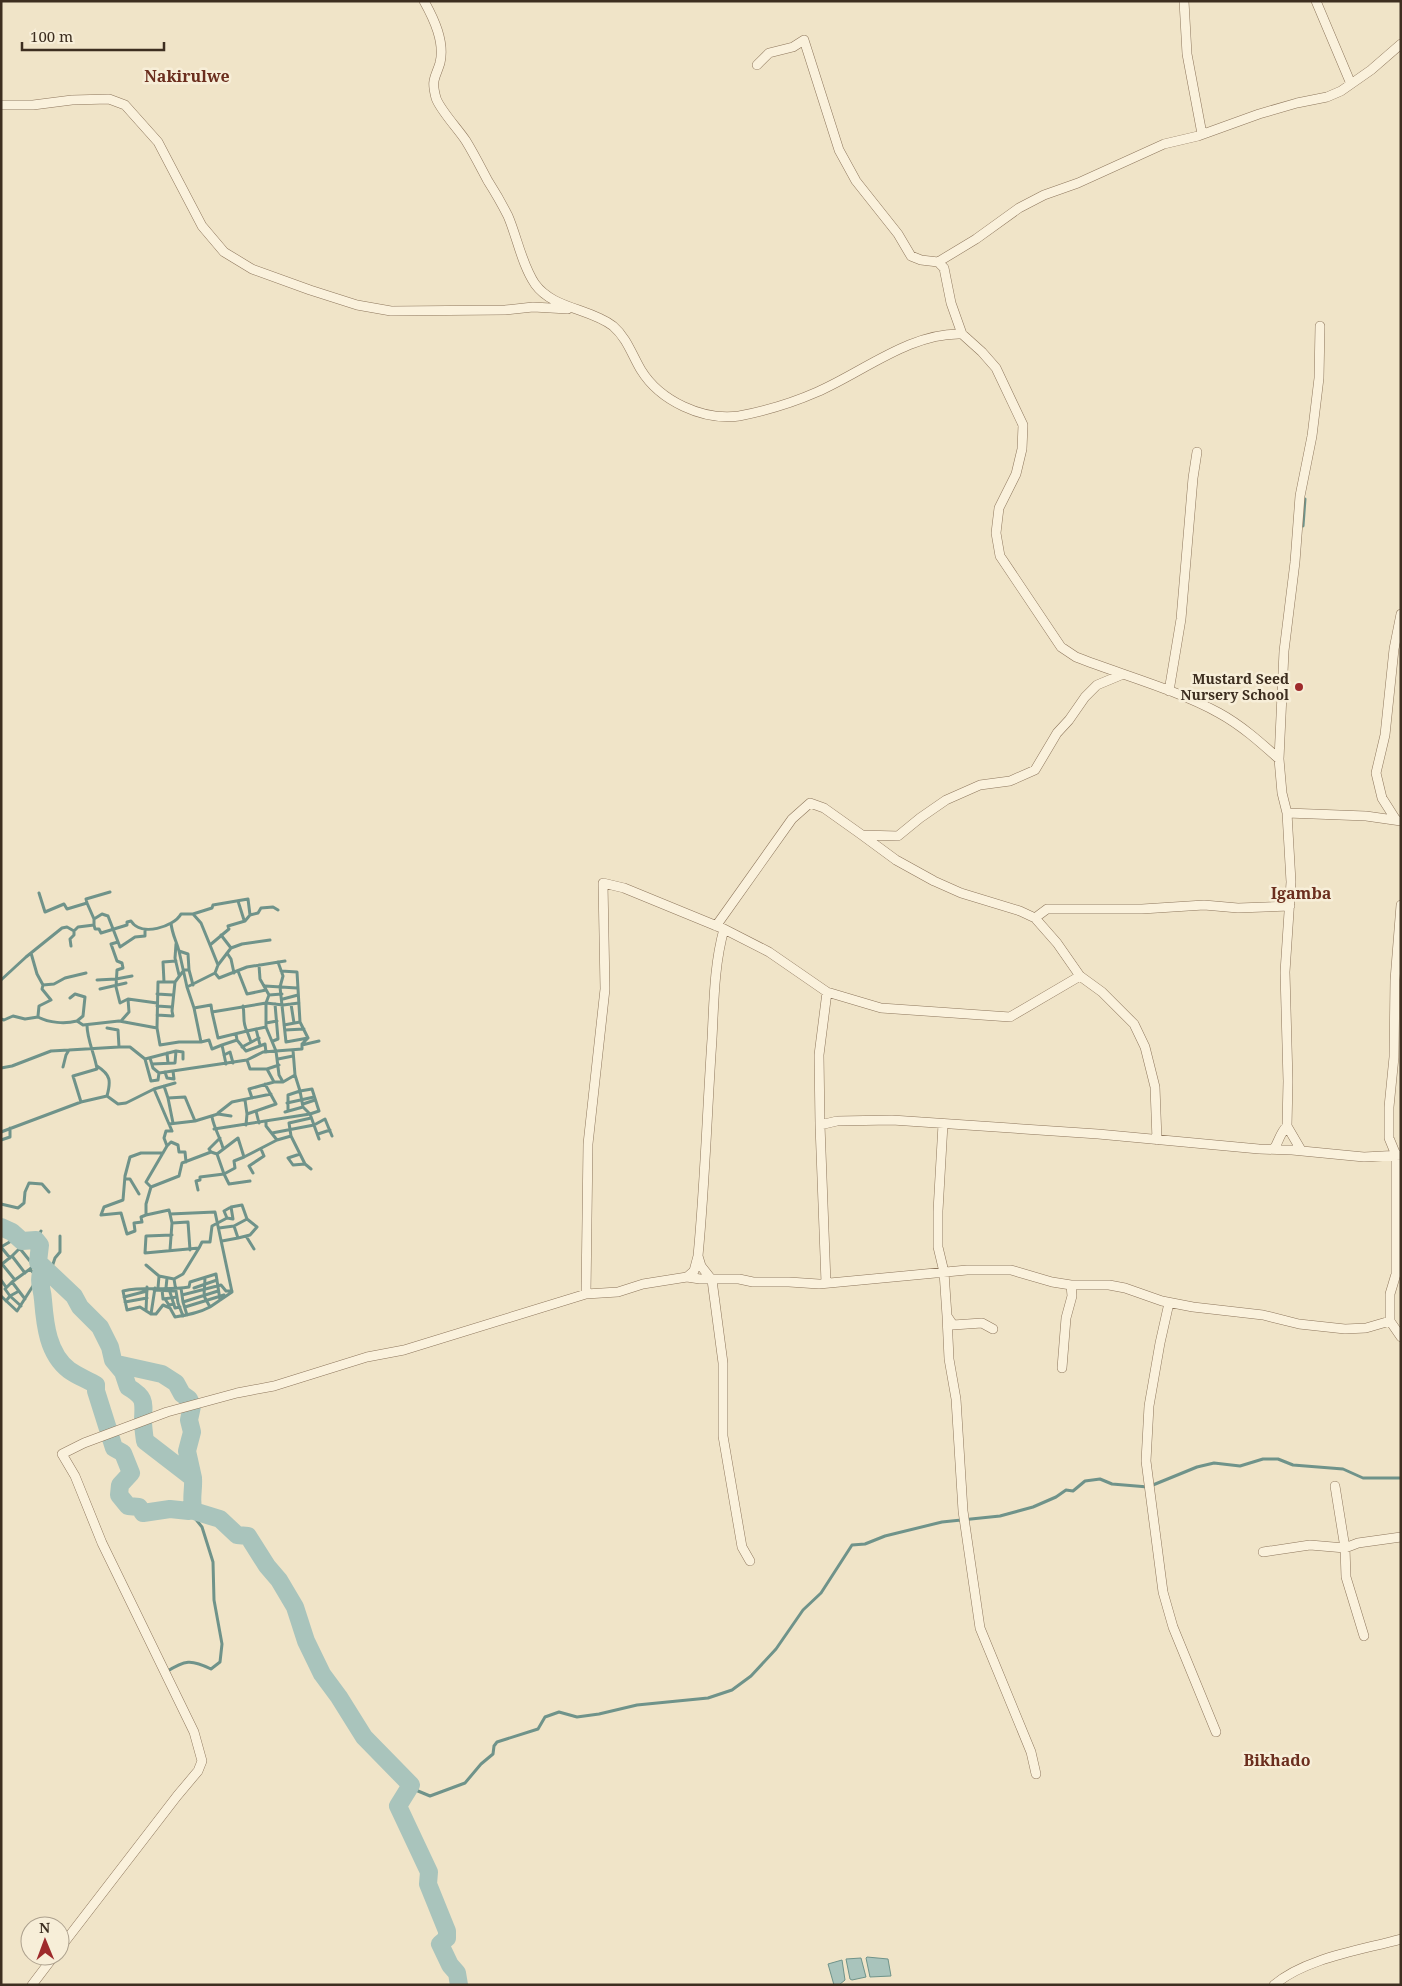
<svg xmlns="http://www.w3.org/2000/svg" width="1402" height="1986" viewBox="0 0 1402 1986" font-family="'Noto Serif',serif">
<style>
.water{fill:#a9c4bc;stroke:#6f938a}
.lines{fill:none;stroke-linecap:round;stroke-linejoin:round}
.stream{stroke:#6f938a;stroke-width:3}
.river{stroke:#a9c4bc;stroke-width:18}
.street-casing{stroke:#8d765c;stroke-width:10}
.street{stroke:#faf1dc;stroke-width:9}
.poi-dot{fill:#9e2a2b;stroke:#f7eed8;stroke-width:2}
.labels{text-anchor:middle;stroke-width:5;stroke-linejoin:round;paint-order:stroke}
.poi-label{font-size:14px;font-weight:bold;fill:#3d2e20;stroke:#f7eed8;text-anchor:end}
.quarter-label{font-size:16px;font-weight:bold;fill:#6b2e1e;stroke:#f7eed8}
</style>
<rect width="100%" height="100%" fill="#f0e4c8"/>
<path class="water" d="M867,1957L888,1959L891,1976L870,1977L866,1958Z
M861,1958L866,1977L852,1980L850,1979L846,1959Z
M842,1960L845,1980L839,1985H834L828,1964Z"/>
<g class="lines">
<path class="stream" d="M1303,526L1305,499
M39,893L45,912L64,904L67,909L87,903L86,899L110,892
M238,901L244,920
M87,903L94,919
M193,914L201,923L210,945L229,929L228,926L245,921L250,915
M171,923C172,934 176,940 179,951L188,954L189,970
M94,925V919L102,914L108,916L120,947L135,937L145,936V930
M221,935L231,948
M118,942L111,944L117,961L122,963L123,968L117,970L116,987L120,1003L128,999
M176,944L175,958L179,975
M210,945L218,965L231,948L242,944L270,940
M71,946L70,939L74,935V931
M179,951L187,987L215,973
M31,953L37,974L43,985
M227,953L231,959L234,973
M278,962L283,976L280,987L286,1042L308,1038
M218,965L215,973L219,978L247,967L285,961
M259,965L260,979L269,995L266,1003V1027L276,1051L279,1075L283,1082
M184,970L175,982H158L157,1028L160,1045L179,1042H201L194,1008
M184,970H189L193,985
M238,971L247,994L266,990
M281,971L297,972L300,1022L308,1038L302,1044
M1,980L26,957L62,928L67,927L74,931L78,927L94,925L95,929H99L101,933L127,925V922L131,921C141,937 174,927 181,914H193L212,908L213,905L248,899L250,915L258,913L261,908L273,907L278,910
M97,980L116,979L132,976
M164,982L163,962L176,961
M265,986L297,988
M187,987L194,1008L211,1005L212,1012L266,1003L283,1005L299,1003
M100,989L126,983
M157,994L173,995
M269,995L282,994
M70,998L75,994L85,997L83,1016L77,1021
M283,999L298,995
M291,1004L294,1023
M157,1006L172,1007
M243,1006C245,1015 242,1023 247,1031L266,1027
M212,1012L218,1038L247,1031L251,1042
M157,1015L173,1016L172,1011L175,982
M38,1016L39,1006L51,1000L42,989L43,985L54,984L65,978L86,973
M1,1019L4,1020L13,1016L25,1019L38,1017C49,1023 65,1024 77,1021L83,1025L119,1021L157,1028
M121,1021L129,1012L128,999L157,1003
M266,1023L277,1021
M87,1025C87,1040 95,1055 97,1069L73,1076L81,1102L107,1096
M284,1025L300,1022
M256,1029L260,1045
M285,1030L304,1029
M236,1034L237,1040L246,1051L265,1044L266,1052
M273,1041L278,1039L275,1004
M201,1042L209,1040L212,1049L222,1045L226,1064
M222,1045L237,1040
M119,1047H130L145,1059L176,1051L183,1052V1059
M242,1047L259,1038
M167,1053L168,1063
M224,1055L230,1052L233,1063
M145,1059L151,1081L158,1080L159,1073L153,1068L150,1058
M278,1059L293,1056
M247,1060L250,1069H267L279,1065
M152,1064L175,1063L176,1051
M97,1066C111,1075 111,1081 107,1096
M63,1067L66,1055L69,1050L119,1047L118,1030L107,1028
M1,1068L12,1066L51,1051L69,1050
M267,1069L274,1082H283L295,1075L293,1050
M165,1072L167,1078L174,1079L173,1071
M159,1073L247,1060L263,1052L302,1049V1045L319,1041
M295,1075L300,1091L312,1089L319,1111L310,1114L319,1139
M164,1086L168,1098L185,1097L195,1121
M154,1089L175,1083
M107,1096L118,1104L126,1103L154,1089L172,1131H166L164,1138L167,1146L171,1142L178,1145L179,1152H185L186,1162
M168,1098L173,1123
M252,1098L249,1089L274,1082
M245,1100L247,1114L246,1125
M287,1103L314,1097
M303,1104L315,1100
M256,1111L259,1123
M288,1111V1095L300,1091L303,1107L309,1113
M285,1112L303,1107
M218,1113L232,1102L271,1094
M247,1114L276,1104L265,1084
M212,1117C214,1128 220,1137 223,1148
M266,1121V1126L277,1140L291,1136L289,1123L311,1118
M169,1124L195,1121L218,1114L231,1116
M214,1129L310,1114
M1,1132L81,1102
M272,1133L314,1125L325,1119L332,1136
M318,1134L330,1130
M291,1136L305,1164L311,1169
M1,1140L10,1137V1128
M211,1152L209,1149L220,1138
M163,1153H141L130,1157L125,1176L123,1200L104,1207L101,1215L121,1213L127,1234L135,1231L134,1223L142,1222L141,1217L146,1215V1204L151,1187L146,1182L167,1146
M300,1154L288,1158L293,1165L305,1164
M244,1157L277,1140
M253,1173L249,1166L264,1156L261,1149
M125,1179H130L139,1194
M151,1187L179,1176L182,1163L211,1152L217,1154L238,1138L244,1157L234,1161L235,1168L224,1174L229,1184L250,1181
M198,1190L196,1181L200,1180V1177L224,1174L217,1154
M1,1204L18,1208L24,1203L25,1192L29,1183L42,1184L49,1192
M231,1207L242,1205L247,1219
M170,1214L172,1223L188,1222L190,1250
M146,1215L169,1210L170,1214L215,1212L232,1292L210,1307C199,1313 187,1315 175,1317L170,1308L163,1305L156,1314H151L140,1307L127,1310L123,1291C147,1286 166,1291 189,1287L190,1282L216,1274L220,1300
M219,1228L234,1226L247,1219L257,1227L250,1235L238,1238
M172,1235L146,1236L145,1253L199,1248L202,1242H210L212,1226L227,1218L233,1219L231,1207L224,1211L227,1218
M17,1236L13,1240L34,1266
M246,1236L254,1249
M36,1240L41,1231
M222,1241L238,1238L234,1226
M1,1247L13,1240L4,1232L7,1229
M1,1247L10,1258
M19,1249L12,1256L25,1273
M170,1250L172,1223
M12,1256L2,1264L15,1280
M146,1265L159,1276L174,1279L178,1303L183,1316
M50,1273L55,1258L60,1252V1236
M205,1278L204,1296L210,1307
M174,1279L183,1274L199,1248
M1,1280L6,1287
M158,1288L159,1276
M166,1288L167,1278
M181,1288L183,1302L187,1315
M194,1288L217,1280
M162,1289L163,1299L177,1297
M169,1289L175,1308L180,1307
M154,1290L174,1291
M19,1291L10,1296L21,1306
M182,1295L221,1285L226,1291H232
M1,1296L17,1311L38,1278L30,1269L38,1262
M124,1297L147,1291
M25,1299L12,1282L30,1269
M165,1299L169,1305L174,1304
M6,1301L10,1296L5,1289L12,1282
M125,1302L147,1298
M183,1302L218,1291
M185,1307L224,1295
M146,1311L147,1287
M151,1314L155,1288
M166,1672C185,1660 191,1659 211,1669L220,1662L222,1644L214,1600L213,1562L202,1527L194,1517V1511
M411,1785L418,1791L430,1796L465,1783L481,1764L493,1754L494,1746L497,1742L538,1729L545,1717L559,1712L577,1717L599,1714L637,1705L708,1698L732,1690L751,1676L776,1649L803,1610L821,1593L852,1545L865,1544L885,1536L942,1522L1000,1516L1033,1507L1056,1497L1066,1490L1073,1491L1085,1481L1100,1479L1112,1484L1148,1487L1197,1467L1214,1463L1240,1466L1263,1459H1278L1293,1465L1343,1469L1363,1478H1401"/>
<path class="river" d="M1,1227L12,1232L22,1241L36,1240L40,1245L38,1262L74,1296L80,1307L100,1327L110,1347L113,1360L123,1372L128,1387C145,1397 144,1401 143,1420C143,1427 144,1434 145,1441L193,1478C194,1489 190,1502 194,1511L220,1519L237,1535L248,1536L267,1566L279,1580L295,1607L306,1641L322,1674L339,1697L364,1737L411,1785L398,1806L429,1872L428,1884L447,1931V1938L440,1944L450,1965L457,1973L459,1985
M43,1267C37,1283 42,1285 43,1300C45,1325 48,1354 69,1370C77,1376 88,1380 96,1385V1391L114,1448L123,1453L131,1473L120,1485L119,1495L128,1506L139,1507L143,1513L170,1509L189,1511
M117,1364L162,1374L176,1383L182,1394L189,1399L192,1406L189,1420L192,1432L187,1451L193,1478"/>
<g class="street-casing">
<path id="street" d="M424,1C434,19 445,42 440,63C435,79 431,79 436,98C440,110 459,130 466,141C474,154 481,168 488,181C495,192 502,204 508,216C517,237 522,265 535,284C553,309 589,308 613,326C627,338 632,355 641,370C660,401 703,421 739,416C765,411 792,403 817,392C863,372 911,332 962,334L982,352L996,368L1023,425L1022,449L1016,474L999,508L996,533L1000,556L1061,647L1076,657C1122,675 1175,689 1219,713C1241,725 1260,742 1279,759L1282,793L1287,813L1366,816L1401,821
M1184,1L1187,54L1202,134
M1316,1L1351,84
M757,65L769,53L793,47L804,40L839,150L856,181L898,234L911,256L921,260L938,262L944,268L951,303L962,334
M1,105H33L72,100L109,99L125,105L158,142L202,226L224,252L252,269L310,290L357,305L391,311L505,310L533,307L568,309
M938,262L976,239L1019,208L1044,195L1078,183L1164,144L1198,136L1259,114L1297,103L1327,97L1341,91L1371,70L1401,44
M1169,691L1181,619L1193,478L1197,452
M1279,759L1284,651L1295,562L1300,496L1312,436L1319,378L1320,326
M1287,813L1291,882L1285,972L1288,1081L1287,1126L1301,1150
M1396,820L1382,798L1376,773L1385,735L1394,649L1401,614
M862,835L896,860L934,881L961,893L1020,911L1035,918L1057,943L1080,976L1102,992L1134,1024L1145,1047L1155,1087L1157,1140
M1401,905L1395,980L1394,1057L1389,1107V1138L1396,1155V1274L1390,1294V1321L1401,1337
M1035,918L1047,909H1142L1204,905L1238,908L1290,906
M716,926L792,819L810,803L824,808L862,835L898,836L920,818L946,800L980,785L1010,781L1035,770L1057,733L1069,720L1085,697L1097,685L1121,675
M724,929L769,952L827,992L881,1008L1010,1017L1080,976
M827,992L819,1055L820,1125L837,1121L892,1120L1098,1134L1259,1149L1292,1150L1364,1157L1401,1155
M943,1124L938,1211V1247L944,1272L947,1316L953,1325L982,1323L993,1329
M820,1125L826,1283
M1274,1149C1279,1141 1280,1133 1287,1126
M687,1277L700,1279H739L753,1282H789L819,1284L967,1270H1011L1052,1282L1071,1285L1072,1296L1066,1318L1062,1368
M1071,1285H1109L1125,1288L1162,1301L1193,1307L1263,1315L1299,1324L1345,1329L1366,1328L1390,1321
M586,1294L588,1144L605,989L603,883L624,888L724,929C714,965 714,1002 712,1039C707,1112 705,1184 698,1256L701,1266L712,1280L723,1363V1436L742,1547L750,1561
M1169,1303L1160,1343L1149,1406L1146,1461L1163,1592L1173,1627L1216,1732
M947,1316L949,1359L956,1399L963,1511L980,1628L1031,1752L1036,1774
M1335,1486L1345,1548L1346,1577L1364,1636
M1263,1552L1310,1545L1345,1548L1358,1543L1401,1537
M60,1948L177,1796L198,1771L202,1761L194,1732L102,1543L75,1476L62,1454L84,1443L167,1412L237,1393L274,1386L367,1357L404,1350L586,1294L618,1292L643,1284L687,1277L694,1271L698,1256
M32,1985L54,1956
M1274,1985C1305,1958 1362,1950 1401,1939"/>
</g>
<use href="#street" class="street"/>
</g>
<circle class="poi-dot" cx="1299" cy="687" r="5"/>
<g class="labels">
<g class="poi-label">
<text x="1289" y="684">Mustard Seed<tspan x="1289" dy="16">Nursery School</tspan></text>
</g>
<g class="quarter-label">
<text x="187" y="82">Nakirulwe</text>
<text x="1301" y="899">Igamba</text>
<text x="1277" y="1766">Bikhado</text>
</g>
</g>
<rect width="1402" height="1986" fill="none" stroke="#3d2e20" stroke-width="5"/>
<g transform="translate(45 1941) rotate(359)"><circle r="24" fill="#f7eed8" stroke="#ada18e"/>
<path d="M0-4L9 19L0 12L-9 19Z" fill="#9e2a2b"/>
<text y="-8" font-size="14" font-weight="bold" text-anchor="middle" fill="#3d2e20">N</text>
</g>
<path d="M22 42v8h142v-8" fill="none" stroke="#3d2e20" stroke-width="2.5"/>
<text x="30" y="42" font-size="15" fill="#3d2e20" stroke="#f7eed8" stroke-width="4" paint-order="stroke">100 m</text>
</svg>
